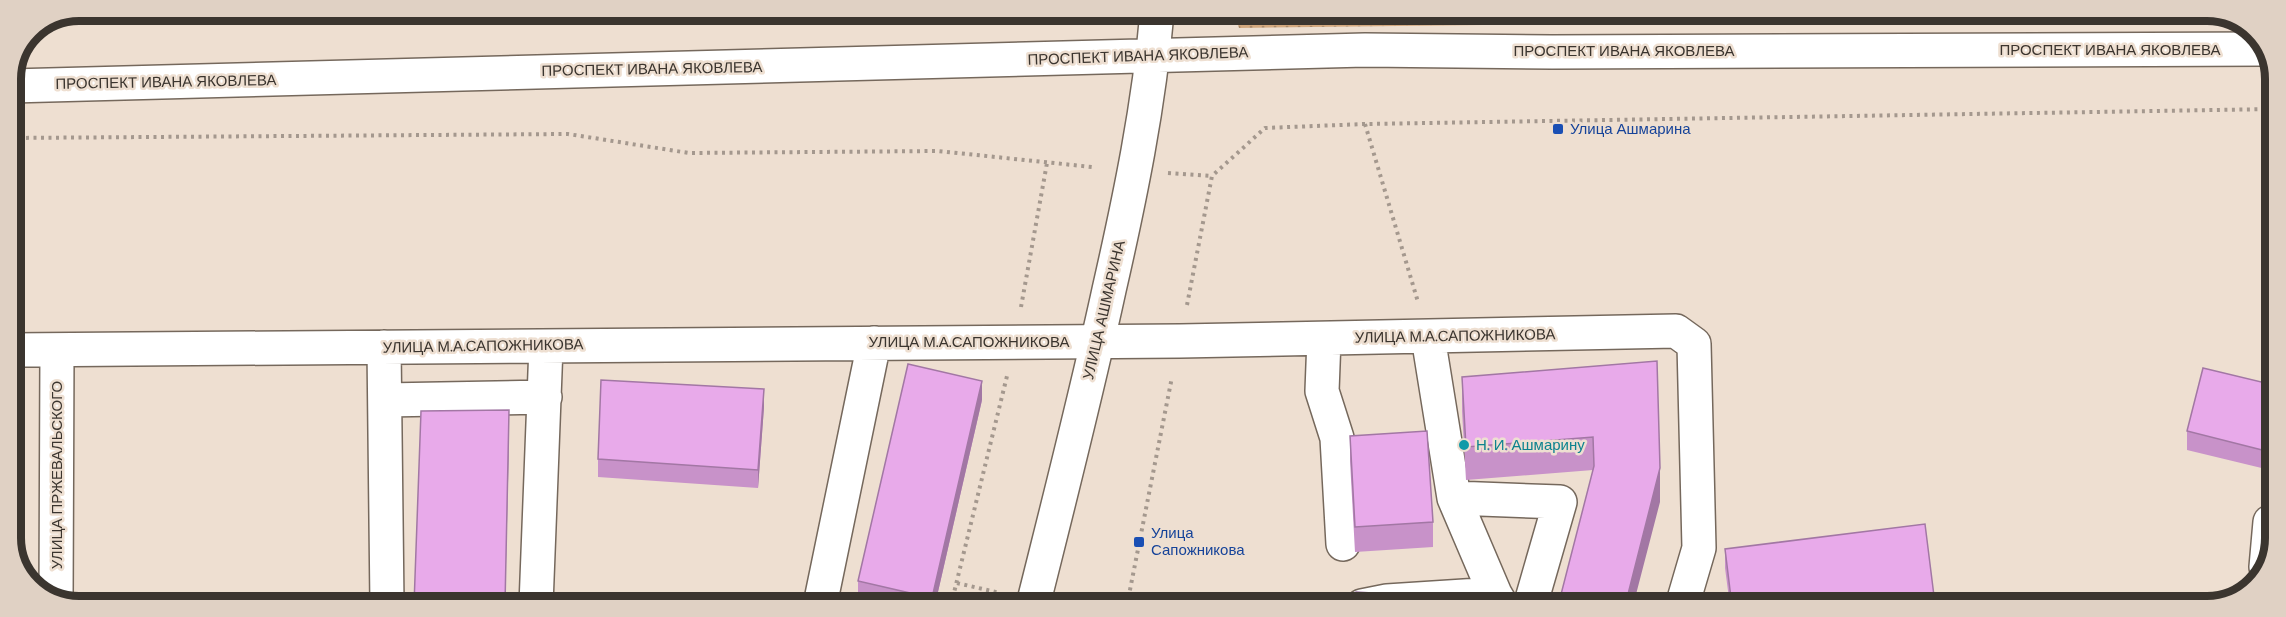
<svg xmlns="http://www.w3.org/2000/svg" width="2286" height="617" viewBox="0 0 2286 617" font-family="'DM Sans',sans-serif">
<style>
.grass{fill:url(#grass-dots)}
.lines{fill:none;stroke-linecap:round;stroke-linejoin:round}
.minor-casing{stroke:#75685c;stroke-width:36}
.major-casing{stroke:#75685c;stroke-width:36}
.path{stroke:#a4988e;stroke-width:4;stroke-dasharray:3 4.5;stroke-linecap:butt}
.minor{stroke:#fff;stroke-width:33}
.major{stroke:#fff;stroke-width:33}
.wall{fill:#c892c9}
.shaded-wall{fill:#a277a4}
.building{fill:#e8aaea;stroke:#a277a4;stroke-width:1.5}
.transit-dot{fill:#1a4fb4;stroke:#eedfd1;stroke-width:2}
.culture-dot{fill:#0f9aa8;stroke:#eedfd1;stroke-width:2}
.labels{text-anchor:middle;stroke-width:5;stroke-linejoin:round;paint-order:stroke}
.street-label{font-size:15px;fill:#3b352f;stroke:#eedfd1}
.transit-label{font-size:15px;fill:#164399;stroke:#eedfd1;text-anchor:start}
.culture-label{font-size:15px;fill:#0d838f;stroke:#eedfd1;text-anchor:start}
.rim{fill:none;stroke:#3b352f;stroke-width:8}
</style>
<defs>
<pattern id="grass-dots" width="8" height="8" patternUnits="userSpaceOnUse" patternTransform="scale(1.5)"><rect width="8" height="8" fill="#d4a97f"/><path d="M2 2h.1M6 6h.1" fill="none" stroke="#ad8a68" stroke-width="1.8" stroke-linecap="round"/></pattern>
</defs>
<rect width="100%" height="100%" fill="#eedfd1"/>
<path class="grass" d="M1371,12L2225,13L2230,16L1239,28L1235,14Z"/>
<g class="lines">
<g class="minor-casing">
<path id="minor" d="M1428,337L1454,498L1495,594L1502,606
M1324,339L1322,391L1337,438L1343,544
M384,347L387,605
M11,350L1180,341L1676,331L1694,344L1699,548L1682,606
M385,400L545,397
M1454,498L1560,502L1530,606
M2266,567L2270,522
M56,601L57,350
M536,605L546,346
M820,605L874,343
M1362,606L1387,601L1495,594"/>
</g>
<g class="major-casing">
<path id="major" d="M11,86L1365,50L1552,52L2265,49
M1033,605C1059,501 1086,396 1109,290C1130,198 1149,106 1157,12"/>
</g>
<path class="path" d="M1365,124L1418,302
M11,138L568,134L689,153L938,151L1092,167
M1168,173L1212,176
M1187,305L1212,176L1265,128L1365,124L2275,109
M1021,307L1047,163
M957,583L1000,593
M951,605L1007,376
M1127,605L1172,377"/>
<use href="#minor" class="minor"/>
<use href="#major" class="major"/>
</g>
<path class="wall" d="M1657,361L1660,502L1593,470L1466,480L1462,411V377Z
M2274,385V471L2187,450V431Z
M982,400L935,605H883L858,599V581Z
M764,407L758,488L598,477V459Z
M1350,436L1433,522V547L1355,552L1350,461Z
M1925,524L1935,606H1730L1725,568V549Z"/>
<path class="shaded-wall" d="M982,381V400L935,605H932V598Z
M764,389V407L758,488V470Z
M509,410V443L505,605Z
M1660,468V502L1633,606H1625Z"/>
<path class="building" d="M1657,361L1660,468L1625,606H1558L1594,466L1593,437L1466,447L1462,377Z
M908,364L982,381L932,598L858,581Z
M2203,368L2274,385V453L2187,431Z
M601,380L764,389L758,470L598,459Z
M509,410L505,605H414L421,411Z
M1427,431L1433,522L1355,527L1350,436Z
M1925,524L1935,604L1918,606H1732L1725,549Z
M1356,592L1472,599L1471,606H1355Z"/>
<g class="transit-dot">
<rect x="1552" y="123" width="12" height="12" rx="3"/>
<rect x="1133" y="536" width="12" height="12" rx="3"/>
</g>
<circle class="culture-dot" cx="1464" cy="445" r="6"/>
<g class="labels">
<g class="street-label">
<text x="2110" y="55">ПРОСПЕКТ ИВАНА ЯКОВЛЕВА</text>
<text x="1624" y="56">ПРОСПЕКТ ИВАНА ЯКОВЛЕВА</text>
<text transform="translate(1138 56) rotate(-2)" y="5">ПРОСПЕКТ ИВАНА ЯКОВЛЕВА</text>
<text transform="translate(652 69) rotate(-1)" y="5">ПРОСПЕКТ ИВАНА ЯКОВЛЕВА</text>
<text transform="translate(166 82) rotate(-1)" y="5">ПРОСПЕКТ ИВАНА ЯКОВЛЕВА</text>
<text transform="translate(1104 310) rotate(-77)" y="5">УЛИЦА АШМАРИНА</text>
<text transform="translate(1455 336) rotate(-1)" y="5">УЛИЦА М.А.САПОЖНИКОВА</text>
<text x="969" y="347">УЛИЦА М.А.САПОЖНИКОВА</text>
<text transform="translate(483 346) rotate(-1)" y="5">УЛИЦА М.А.САПОЖНИКОВА</text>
<text transform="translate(57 475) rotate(-90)" y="5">УЛИЦА ПРЖЕВАЛЬСКОГО</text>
</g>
<g class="transit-label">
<text x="1570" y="134">Улица Ашмарина</text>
<text x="1151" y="538">Улица<tspan x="1151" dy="17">Сапожникова</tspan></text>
</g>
<g class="culture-label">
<text x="1476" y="450">Н. И. Ашмарину</text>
</g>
</g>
<path d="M0 0H2286V617H0ZM79 21H2207A58 58 0 0 1 2265 79V538A58 58 0 0 1 2207 596H79A58 58 0 0 1 21 538V79A58 58 0 0 1 79 21Z" fill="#e0d1c4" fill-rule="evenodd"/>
<path class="rim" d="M79 21H2207A58 58 0 0 1 2265 79V538A58 58 0 0 1 2207 596H79A58 58 0 0 1 21 538V79A58 58 0 0 1 79 21Z"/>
</svg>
